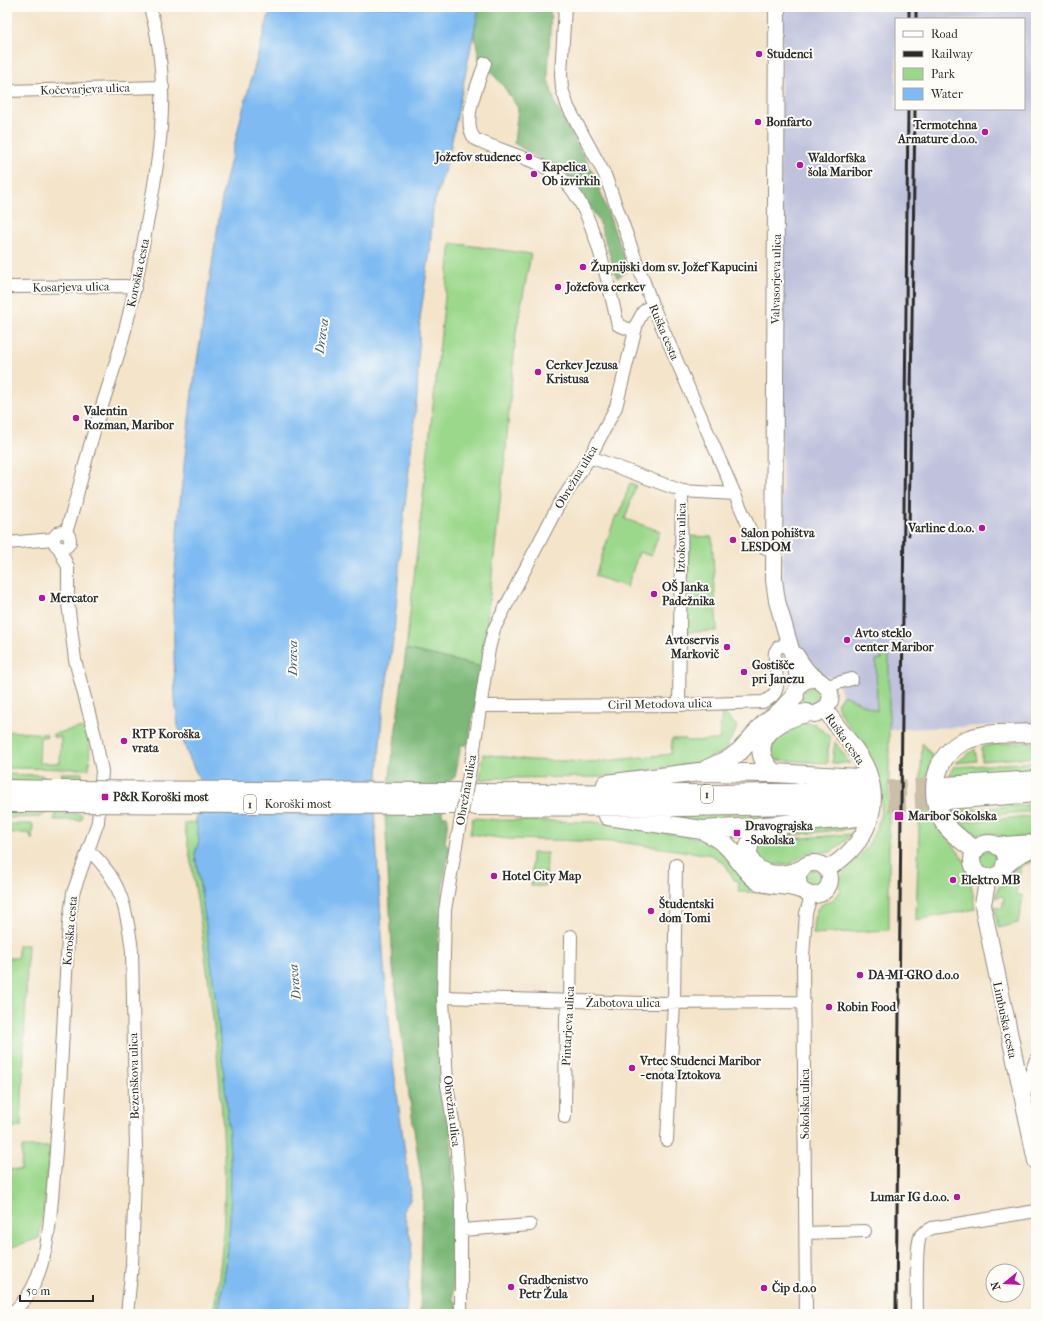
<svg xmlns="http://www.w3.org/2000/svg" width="1043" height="1321" viewBox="0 0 1043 1321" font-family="'IM FELL French Canon',serif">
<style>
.industrial{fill:#c0c2dd;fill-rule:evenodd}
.green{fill:#9cd88c;stroke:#64825c}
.forest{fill:#7db878;stroke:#547252}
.water{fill:#7fbbf2;stroke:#55738e}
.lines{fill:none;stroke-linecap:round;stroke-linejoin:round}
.primary-tunnel{stroke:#ccbfaa;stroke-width:18;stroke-dasharray:18 9;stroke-linecap:butt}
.street-casing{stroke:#90887a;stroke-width:14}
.secondary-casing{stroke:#90887a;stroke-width:18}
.primary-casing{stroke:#90887a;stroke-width:20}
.street{stroke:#fff;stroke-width:12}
.secondary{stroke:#fff;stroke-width:16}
.primary{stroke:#fff;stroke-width:18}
.rail{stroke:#2b2b2b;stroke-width:3}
.street-bridge-casing{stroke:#90887a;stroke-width:14;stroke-linecap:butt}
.primary-bridge-casing{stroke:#90887a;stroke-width:20;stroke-linecap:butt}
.street-bridge{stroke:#fff;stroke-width:12}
.primary-bridge{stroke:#fff;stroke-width:18}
.poi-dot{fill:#b5179e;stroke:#fdfcf7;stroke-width:1.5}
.labels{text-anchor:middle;stroke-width:4;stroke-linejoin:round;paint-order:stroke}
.shield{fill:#fdfcf7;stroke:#6a6a68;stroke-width:1}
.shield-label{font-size:11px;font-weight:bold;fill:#2b2b2b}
.poi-label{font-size:12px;font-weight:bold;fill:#2b2b2b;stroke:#fdfcf7;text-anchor:start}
.street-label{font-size:12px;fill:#2b2b2b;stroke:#fdfcf7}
.water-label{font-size:13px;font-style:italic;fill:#485d71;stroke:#fdfcf7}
</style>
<rect width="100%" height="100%" fill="#fdfcf7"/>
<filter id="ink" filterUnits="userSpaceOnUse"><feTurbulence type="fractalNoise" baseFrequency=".025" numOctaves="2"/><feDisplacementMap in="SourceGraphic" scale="8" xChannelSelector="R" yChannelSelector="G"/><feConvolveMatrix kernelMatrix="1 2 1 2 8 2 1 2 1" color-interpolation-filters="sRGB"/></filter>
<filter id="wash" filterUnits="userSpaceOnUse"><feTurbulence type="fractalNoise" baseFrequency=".012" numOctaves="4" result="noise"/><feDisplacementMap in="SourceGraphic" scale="16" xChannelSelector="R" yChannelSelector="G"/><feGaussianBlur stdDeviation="0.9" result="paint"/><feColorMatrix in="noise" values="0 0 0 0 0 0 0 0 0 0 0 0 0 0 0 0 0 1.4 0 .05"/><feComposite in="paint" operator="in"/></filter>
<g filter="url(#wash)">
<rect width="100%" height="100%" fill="#f4e4ca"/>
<path class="industrial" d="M783,7H1036V724L852,731L838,708V700L842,695L837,680L816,672L805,662L793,639L783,604L780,148ZM896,19H1024V109H896Z"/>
<path class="green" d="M451,243L531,254L516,332L506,447L482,667L406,649Z
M630,483L636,485L625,519L660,531L651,556L639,552L627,587L595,576L616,515L619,516Z
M689,536L712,537L717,631L687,632Z
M882,654H889V930L813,934C813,921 814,902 831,902L841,890L839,885C841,872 852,865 860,856C868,847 874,835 878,824C890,787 872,759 852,730C846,722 839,714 837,704L843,695L877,711L876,660L882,659Z
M802 697a10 10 0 1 1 20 0a10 10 0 1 1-20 0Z
M722,712L736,725C738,733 727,741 726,750L703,762L603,777L496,778L480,780L483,754L530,760L597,762L671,754L672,739H686L687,741L719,740Z
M801,722L815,724L831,738L828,750V763L776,760L771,755C769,735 786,729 801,722Z
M79,728L85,730L90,743L89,769L7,768V731L46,734L47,737H40L39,763H60L61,737H53V734Z
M835,742L850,763H832Z
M1036,742V757L982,761V747L995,744Z
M922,743L932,755C932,764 927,773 926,782C924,790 926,801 929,809C933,826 946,836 956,849C970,865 972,889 975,909L916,920Z
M975,749L977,761L956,763Z
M1036,762V770L949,776L953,767Z
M61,773H82V779H63Z
M7,774L41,775L54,782L7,784Z
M1036,804V811L956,818L951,811Z
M7,808L51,811L39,817L7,818Z
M860,810L701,825L649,812Z
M56,814H82L81,820H54Z
M1036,816V835L1008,839L992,833L976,834L960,822Z
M473,818L500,820L594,822L694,837L717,848L765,892H738L739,881L734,880L725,864L712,855L619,842L508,839L470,834Z
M858,821L854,828L757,839L759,836Z
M196,822L199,841L195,854C206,919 214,983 221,1049C231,1137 238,1227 217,1314H213C231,1221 225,1128 215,1035C207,963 197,893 184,823Z
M7,824H33L32,840L29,833L7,834Z
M851,834L840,846L831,852L807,853L790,864L769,865L759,859L757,850L759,844L767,841Z
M979 860a10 10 0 1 1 20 0a10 10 0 1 1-20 0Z
M532,853H547L546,886H531Z
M1036,855V860L1021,866L1016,894L1023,896L1018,923L998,928L994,906L1002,909L1004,897L1001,896L995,898L998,888L1008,879L1018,864Z
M804 879a9 9 0 1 1 18 0a9 9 0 1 1-18 0Z
M18,945H28L21,1127H7V958H18Z
M22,1147H50L44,1206L39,1238L7,1249V1169L21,1170Z"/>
<path class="forest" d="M479,7H551L548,79L556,106L594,175L629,270L617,278L599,221L573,180L514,143L518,108L504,87L479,58L474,33Z
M406,649L482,667L469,740L467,745H461L455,777L450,781L444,782L442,816H447L448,819L445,842L450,848C430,931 441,1014 448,1098C452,1150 455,1203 458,1255L453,1257V1300L458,1303L457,1314H420L423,1192L409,1095L393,968L385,815Z"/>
<path class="water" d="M271,7H479L448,160L433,207L430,251L420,318L417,396L401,542L394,634L382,714L375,822L384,967L393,1063L411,1198L403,1211L412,1243L406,1314H217C238,1227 231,1137 221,1049C214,983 206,919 195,854L199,841L196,822L199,779L188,755L178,726L175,700L173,603L178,520L191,401L223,192L242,113Z"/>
</g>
<g filter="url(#ink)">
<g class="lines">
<path class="primary-tunnel" d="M861,791L946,786
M861,804L947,800"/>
<g class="street-casing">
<path id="street" d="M565,7L561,74L562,89L568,107L605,175L652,304L752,534C758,543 762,549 775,550
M485,63C479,82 460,122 475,139C500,151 535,159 558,175C593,201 608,284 618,325L634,331
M7,91L163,87
M7,287L126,286L135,288
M590,457L682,491L735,494
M54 540a8 8 0 1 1 16 0a8 8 0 1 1-16 0Z
M66,532C78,497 85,460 96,425C106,392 118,359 126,326C137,285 143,243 151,202C163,136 169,72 150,7
M7,543L53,539
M827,686L852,679
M679,705L682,491
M481,706L679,705L763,702C788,692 772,671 775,652L778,647L789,644
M474,748L489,649L494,629L558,506L590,457L616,407L637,323L643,312L652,304
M456,845L445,910L443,997L447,1085L456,1140L461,1200V1314
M88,850C121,878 127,910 132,951L136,1149L132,1265L127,1314
M443,997L643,1003L804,1002
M1023,1098L1036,1059
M565,1117L566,1016L570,1002L571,936
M667,1140L674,1003L676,865
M462,1230L530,1225
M806,1233L865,1231
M11,1314C22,1304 31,1294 36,1280C51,1244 51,1203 55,1164C61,1084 64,1003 69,922L73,893L98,822L102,771L95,736L75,660L68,603V567L59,548
M806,1314L803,957L806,913L811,896
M917,1314C917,1300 915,1244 921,1235C923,1232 929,1230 932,1228L1036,1211"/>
</g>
<g class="secondary-casing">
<path id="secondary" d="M777,7L774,580L777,601L796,667L799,686
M796,655C799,660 803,666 807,671C816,681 838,687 828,705C825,710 821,712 815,714
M795,694C798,683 806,678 816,679
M825,709C838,730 859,749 868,772C883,813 861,849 827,869
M972 860a17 17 0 1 1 34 0a17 17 0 1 1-34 0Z
M798 879a16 16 0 1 1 32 0a16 16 0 1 1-32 0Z
M988,878L983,904L985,917L1036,1161"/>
</g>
<g class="primary-casing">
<path id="primary" d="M707,769L731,758L741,750L765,723L781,711L795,696
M774,773C742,744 777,718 807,713
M606,784L699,772L774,773L858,778
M946,786L1036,780
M7,789L60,790
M443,792H458
M477,793L719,794L861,791
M947,800L1036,793
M7,803H58
M443,805H456
M475,806L681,807L861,804
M608,816L702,830L754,827L858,817
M772,827C727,841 751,890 800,870
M702,830C713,835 722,840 730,849C739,859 746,873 757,880C770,887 786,883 800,889
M998,846C1011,847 1023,843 1036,845
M975,850C964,842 953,835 945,824C926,795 934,752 969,739C990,732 1014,734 1036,733
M1005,865L1017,855L1033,847"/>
</g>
<use href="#street" class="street"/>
<use href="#secondary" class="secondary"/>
<use href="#primary" class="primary"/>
<path class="rail" d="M909,19V7
M916,19V7
M909,535L915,109
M896,1314L908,109"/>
<g class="street-bridge-casing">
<path id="street-bridge" d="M456,845L474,748"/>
</g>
<g class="primary-bridge-casing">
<path id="primary-bridge" d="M60,790L443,792
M58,803L443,805"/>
</g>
<use href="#street-bridge" class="street-bridge"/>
<use href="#primary-bridge" class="primary-bridge"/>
</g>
</g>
<g class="poi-dot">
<circle cx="759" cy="54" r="4"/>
<circle cx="758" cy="122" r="4"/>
<circle cx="985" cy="132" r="4"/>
<circle cx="529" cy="157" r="4"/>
<circle cx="800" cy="165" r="4"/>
<circle cx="534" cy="174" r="4"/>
<circle cx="583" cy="267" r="4"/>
<circle cx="558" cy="287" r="4"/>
<circle cx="538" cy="372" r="4"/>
<circle cx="76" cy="418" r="4"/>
<circle cx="982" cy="528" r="4"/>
<circle cx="733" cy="540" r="4"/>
<circle cx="654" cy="594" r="4"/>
<circle cx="42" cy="598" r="4"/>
<circle cx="847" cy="640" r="4"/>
<circle cx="727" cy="647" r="4"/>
<circle cx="744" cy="672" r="4"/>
<circle cx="124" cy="741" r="4"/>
<rect x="101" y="793" width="8" height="8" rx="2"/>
<rect x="894" y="811" width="10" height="10" rx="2"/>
<rect x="733" y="829" width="8" height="8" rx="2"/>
<circle cx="494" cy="876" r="4"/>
<circle cx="953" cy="880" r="4"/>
<circle cx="651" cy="911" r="4"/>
<circle cx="860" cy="975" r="4"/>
<circle cx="829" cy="1007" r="4"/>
<circle cx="632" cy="1068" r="4"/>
<circle cx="957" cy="1197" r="4"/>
<circle cx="511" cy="1287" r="4"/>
<circle cx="764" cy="1288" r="4"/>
</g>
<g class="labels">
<g class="shield">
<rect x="701" y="785" width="12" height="18" rx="3"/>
<rect x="244" y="795" width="12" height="18" rx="3"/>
</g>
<g class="shield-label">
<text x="707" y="798">1</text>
<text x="250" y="808">1</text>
</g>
<g class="poi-label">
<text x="767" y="58">Studenci</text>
<text x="766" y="126">Bonfarto</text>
<text x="977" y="129" text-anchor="end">Termotehna<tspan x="977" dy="14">Armature d.o.o.</tspan></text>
<text x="521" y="161" text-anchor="end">Jožefov studenec</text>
<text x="808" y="162">Waldorfska<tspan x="808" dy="14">šola Maribor</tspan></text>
<text x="542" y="171">Kapelica<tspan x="542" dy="14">Ob izvirkih</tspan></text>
<text x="591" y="271">Župnijski dom sv. Jožef Kapucini</text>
<text x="566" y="291">Jožefova cerkev</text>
<text x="546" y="369">Cerkev Jezusa<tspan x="546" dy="14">Kristusa</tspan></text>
<text x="84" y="415">Valentin<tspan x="84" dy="14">Rozman, Maribor</tspan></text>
<text x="974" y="532" text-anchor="end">Varline d.o.o.</text>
<text x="741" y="537">Salon pohištva<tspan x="741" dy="14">LESDOM</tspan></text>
<text x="662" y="591">OŠ Janka<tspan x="662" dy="14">Padežnika</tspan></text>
<text x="50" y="602">Mercator</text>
<text x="855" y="637">Avto steklo<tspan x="855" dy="14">center Maribor</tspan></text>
<text x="719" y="644" text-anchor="end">Avtoservis<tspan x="719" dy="14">Markovič</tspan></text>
<text x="752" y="669">Gostišče<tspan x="752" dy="14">pri Janezu</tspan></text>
<text x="132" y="738">RTP Koroška<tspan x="132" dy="14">vrata</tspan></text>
<text x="113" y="801">P&amp;R Koroški most</text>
<text x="908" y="820">Maribor Sokolska</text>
<text x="745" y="830">Dravograjska<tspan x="745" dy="14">- Sokolska</tspan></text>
<text x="502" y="880">Hotel City Map</text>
<text x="961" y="884">Elektro MB</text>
<text x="659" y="908">Študentski<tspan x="659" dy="14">dom Tomi</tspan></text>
<text x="868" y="979">DA-MI-GRO d.o.o</text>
<text x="837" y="1011">Robin Food</text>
<text x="640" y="1065">Vrtec Studenci Maribor<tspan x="640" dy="14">- enota Iztokova</tspan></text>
<text x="949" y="1201" text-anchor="end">Lumar IG d.o.o.</text>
<text x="519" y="1284">Gradbenistvo<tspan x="519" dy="14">Petr Žula</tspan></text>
<text x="772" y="1292">Čip d.o.o</text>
</g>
<g class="street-label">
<text transform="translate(85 89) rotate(-2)" y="4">Kočevarjeva ulica</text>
<text transform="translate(138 273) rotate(-78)" y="4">Koroška cesta</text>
<text transform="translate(776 279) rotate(-89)" y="4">Valvasorjeva ulica</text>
<text transform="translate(71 287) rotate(-1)" y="4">Kosarjeva ulica</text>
<text transform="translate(664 332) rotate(67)" y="4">Ruška cesta</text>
<text transform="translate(576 477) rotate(-59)" y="4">Obrežna ulica</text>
<text transform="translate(681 538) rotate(-89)" y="4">Iztokova ulica</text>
<text transform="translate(660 704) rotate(-1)" y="4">Ciril Metodova ulica</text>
<text transform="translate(845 739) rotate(55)" y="4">Ruška cesta</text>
<text transform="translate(466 790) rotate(-80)" y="4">Obrežna ulica</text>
<text x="298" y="808">Koroški most</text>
<text transform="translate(70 931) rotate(-85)" y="4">Koroška cesta</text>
<text x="623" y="1007">Žabotova ulica</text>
<text transform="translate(1005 1020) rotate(78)" y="4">Limbuška cesta</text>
<text transform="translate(568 1026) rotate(-87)" y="4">Pintarjeva ulica</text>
<text transform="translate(134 1076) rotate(-91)" y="4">Bezenškova ulica</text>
<text transform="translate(805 1104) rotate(-90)" y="4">Sokolska ulica</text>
<text transform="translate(452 1111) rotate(83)" y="4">Obrežna ulica</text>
</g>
<g class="water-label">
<text transform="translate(321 336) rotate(-82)" y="5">Drava</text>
<text transform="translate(292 658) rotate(-90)" y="5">Drava</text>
<text transform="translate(294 982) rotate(-95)" y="5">Drava</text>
</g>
</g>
<rect width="1043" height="1321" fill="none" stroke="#fdfcf7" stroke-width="24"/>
<rect x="895" y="18" width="130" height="92" fill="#fdfcf7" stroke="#a9a8a5"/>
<rect x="903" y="31" width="20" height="6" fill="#ffffff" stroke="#a9a8a5"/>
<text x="931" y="38" font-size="12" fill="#2b2b2b">Road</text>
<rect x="903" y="51" width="20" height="6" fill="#2b2b2b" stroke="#a9a8a5"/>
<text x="931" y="58" font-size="12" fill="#2b2b2b">Railway</text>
<rect x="903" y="68" width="20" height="12" fill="#9cd88c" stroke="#a9a8a5"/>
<text x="931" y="78" font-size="12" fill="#2b2b2b">Park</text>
<rect x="903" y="88" width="20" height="12" fill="#7fbbf2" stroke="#a9a8a5"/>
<text x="931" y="98" font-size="12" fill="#2b2b2b">Water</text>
<g transform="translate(1005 1283) rotate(252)"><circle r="19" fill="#fdfcf7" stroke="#a9a8a5"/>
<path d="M0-3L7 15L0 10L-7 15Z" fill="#b5179e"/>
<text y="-6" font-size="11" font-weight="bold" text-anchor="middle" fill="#2b2b2b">N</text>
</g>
<path d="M20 1295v6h73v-6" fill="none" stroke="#2b2b2b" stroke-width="2"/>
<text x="26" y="1295" font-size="12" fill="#2b2b2b" stroke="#fdfcf7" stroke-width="3" paint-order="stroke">50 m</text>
</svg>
